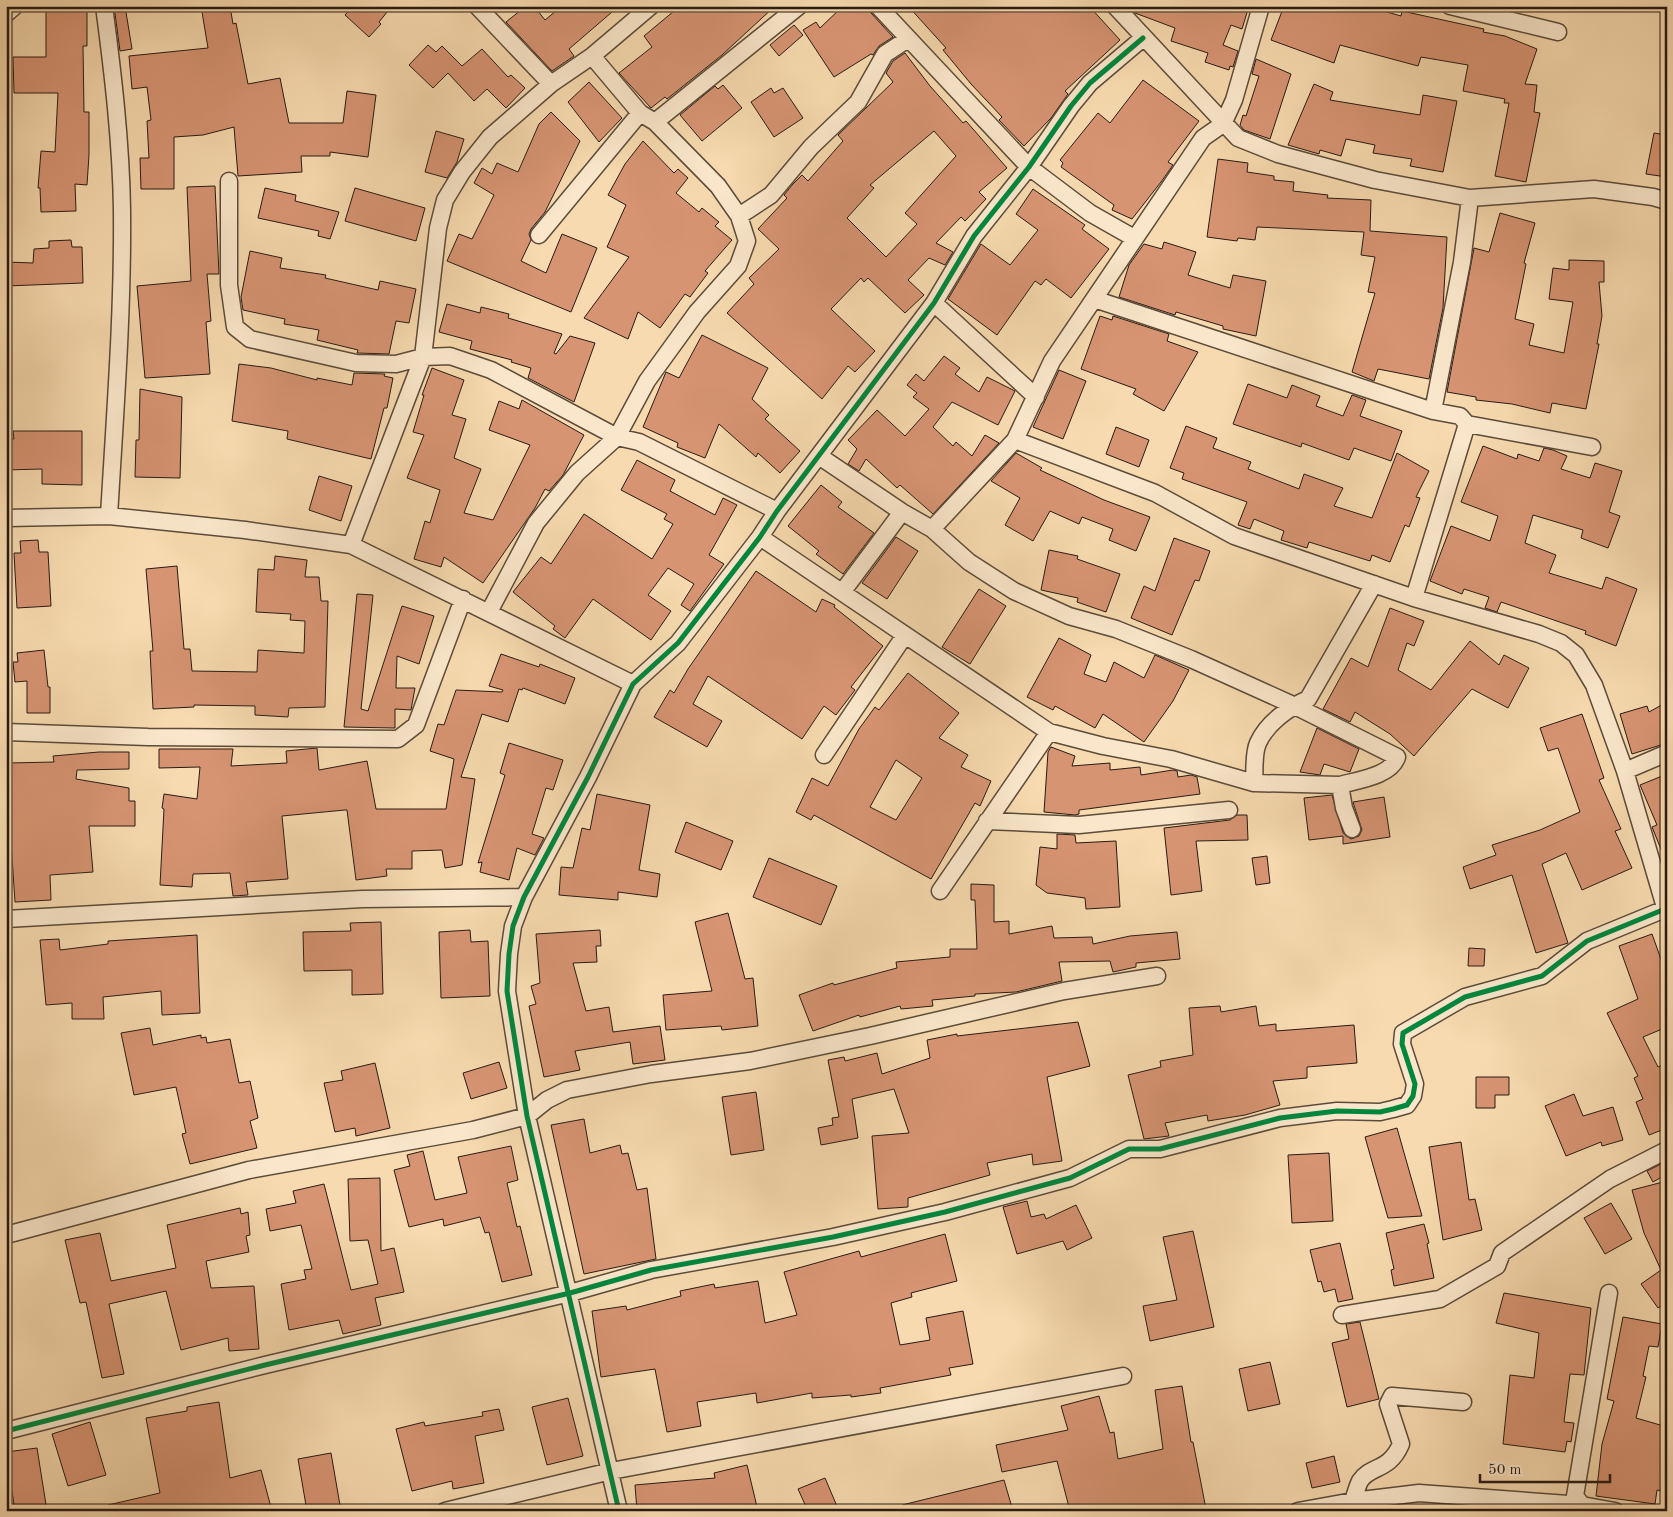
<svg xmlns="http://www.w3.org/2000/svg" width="1673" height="1517" viewBox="0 0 1673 1517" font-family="'Old Standard TT',serif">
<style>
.building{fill:#d79473;stroke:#281b13;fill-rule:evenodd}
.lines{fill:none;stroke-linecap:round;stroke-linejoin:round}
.minor-casing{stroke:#5c4b3a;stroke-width:19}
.minor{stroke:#fae7cb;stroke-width:16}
.cycleway-casing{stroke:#fae7cb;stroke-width:8}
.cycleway{stroke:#00873e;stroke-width:5}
</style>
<rect width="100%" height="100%" fill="#f7daaf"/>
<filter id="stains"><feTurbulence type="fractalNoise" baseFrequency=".004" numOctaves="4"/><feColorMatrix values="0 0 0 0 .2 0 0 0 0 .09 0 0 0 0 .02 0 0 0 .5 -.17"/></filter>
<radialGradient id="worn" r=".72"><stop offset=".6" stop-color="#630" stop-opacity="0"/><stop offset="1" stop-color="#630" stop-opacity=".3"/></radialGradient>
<path class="building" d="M46,6H87V46H83L84,112H89V155L87,185L75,184L76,211L41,212L40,188H38L41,151L55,152L58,93H14L13,57H46Z
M114,6H125L132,49L120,51Z
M201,6H230L233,24L236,23L248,84L280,78L289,123H343L347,91L376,95L368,157L330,152V156H301L302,172L238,176L234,127L203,135L174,137V189H141L140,158H149L147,121L151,120L147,87L132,89L129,56L208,48Z
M353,6H392L379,22L381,24L369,37L345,15Z
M526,6H534L545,20L562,6H619L569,49L574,56L552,71L506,22Z
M680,6H775L722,55L667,99L665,97L651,108L619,73L652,47L644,36Z
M843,6H868L871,13L893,37L879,46L873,55L871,54L834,77L803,30L816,22L820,28Z
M908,6H1089L1120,40L1065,91L1068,94L1051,118L1024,146L999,120L1002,117L971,84L943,50L946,48Z
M1129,6H1249L1242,29L1231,25L1223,45L1238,51L1233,67L1230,66L1229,70L1205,62L1208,53L1171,41L1175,28L1135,13Z
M1284,6H1342L1355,12L1356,6H1366L1401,16L1402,11L1484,29L1483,32L1505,36L1537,49L1525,84L1537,85L1534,112L1540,113L1526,182L1495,176L1509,103H1504L1505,99L1463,91L1468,65L1421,57L1418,66L1340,45L1334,63L1271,40Z
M794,25L803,35L779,56L770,45Z
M428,45L436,52L442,46L462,66L482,49L508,77L511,75L525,88L506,108L487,89L474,101L448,73L433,88L409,65Z
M905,53L930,86L963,123L966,121L1007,168L979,192L986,199L965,221L961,217L936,243L953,252L945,265L929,258L908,280L924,295L905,313L868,278L864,282L861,278L831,309L875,351L855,372L848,366L822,399L727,313L754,284L749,278L779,249L758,229L787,198L784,195L793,184L802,175L808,181L843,141L838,135L893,82L886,73L893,61ZM934,131L956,156L905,213L917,224L886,257L847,218L874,188L870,185Z
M1256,59L1291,74L1270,139L1244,130L1240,125L1243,115L1246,116L1259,76L1252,74Z
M1143,80L1199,121L1168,162L1173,165L1161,182L1132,219L1112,210L1114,205L1061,167L1063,163L1060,160L1098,113L1110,123Z
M589,82L622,118L599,142L568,102Z
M1314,84L1333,92L1330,100L1420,115L1423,95L1457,101L1443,172L1410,166L1412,159L1373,153L1375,145L1346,139L1341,156L1320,150L1319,154L1288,145Z
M723,85L742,108L702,141L680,115L715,86L718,89Z
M771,88L774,93L783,88L803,118L774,137L751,102Z
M551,112L580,141L545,212L531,229L529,234L531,240L521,261L546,273L562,234L597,248L571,312L447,261L459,234L472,239L494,195L474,183L482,168L492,174L497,163L518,172L539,124Z
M436,131L464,139L457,162L447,178L425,172Z
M1654,133L1667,135V177L1646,174Z
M643,141L674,173L678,169L688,178L676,193L699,212L702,208L719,222L715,226L732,240L705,271L708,273L690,297L685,294L660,328L638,312L628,339L584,318L629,257L607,247L626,205L608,195L625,164Z
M1218,159L1248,163L1247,172L1274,176V180L1294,182L1293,191L1328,195L1327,198L1371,200L1370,231L1447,237L1443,308L1429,379L1378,369L1374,381L1352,372L1375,293L1368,292L1375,257L1361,255L1364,232L1257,227L1255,240L1238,238L1237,241L1207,237Z
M215,186L219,274H207L211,321L206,322L210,374L145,378L137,286L191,281L187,187Z
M265,188L296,195L295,201L339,212L330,239L318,236L319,231L258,218Z
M355,188L425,208L416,241L345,221Z
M1033,189L1085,225L1082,229L1109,249L1071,298L1046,279L1041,285L1035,281L997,335L948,299L981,244L1010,265L1038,230L1016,214Z
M1500,213L1535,223L1524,263L1526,264L1515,319L1534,324L1529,345L1564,353L1573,302L1549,299L1553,268L1569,270V260L1604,261V282H1599L1602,316L1597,344H1599L1586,409L1552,403L1550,413L1512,404L1476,400V397L1447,392L1474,248L1489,252Z
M71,240L72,247H82L83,283L6,286V262L33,263L34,249L49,248V241Z
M1164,242L1196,252L1188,275L1230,288L1233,275L1266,281L1256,336L1223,329V326L1176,312L1175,315L1119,297L1129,265L1144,244L1162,249Z
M250,251L282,258L280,268L326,275L325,278L378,290L380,281L416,289L409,323L396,321L389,354L357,353L358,350L317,340L319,330L284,324L285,319L243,310L241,297Z
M447,304L480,313L481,307L509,314L508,318L562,334L554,353L556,354L570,336L595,343L574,402L528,378L531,368L511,362L512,360L470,349L472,341L439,332Z
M1100,316L1112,320L1113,316L1169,334L1167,341L1198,352L1164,411L1133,394L1136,389L1081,369Z
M702,335L768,368L752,399L769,415L765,419L800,451L780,473L758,453L756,457L719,424L705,458L677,447L678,443L643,427L666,372L679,378Z
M944,356L960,368L955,374L979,392L987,377L1015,391L998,425L952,402L933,427L953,446L956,442L972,456L985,435L999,443L933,514L900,485L897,488L866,459L859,471L848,464L857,449L848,440L877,410L905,436L929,409L913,397L917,393L907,385L916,374L924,381Z
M239,364L271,368L317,380V378L352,385L354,373L385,374L384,376L393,378L387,408H384L371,459L287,439L288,431L232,421Z
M432,368L464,380L452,415L466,419L454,458L481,469L464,513L493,520L530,445L489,430L499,401L519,409L522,400L584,435L563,475L549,491L545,489L535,508L483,583L444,557L441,567L414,559L425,521L430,523L440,490L407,478L424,435L413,432L424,395H422Z
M1059,370L1086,381L1063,439L1033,427Z
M1248,384L1287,398L1292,385L1320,396L1316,406L1343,416L1352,395L1366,400L1360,416L1402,431L1391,461L1354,448L1349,460L1302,443L1301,447L1233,424Z
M140,389L182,397L180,478L135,477L136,440H139Z
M1186,426L1217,438L1213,448L1251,462L1248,469L1299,489L1304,474L1343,488L1334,506L1372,518L1397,453L1429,471L1416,497L1420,498L1409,527L1405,525L1390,562L1372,555L1370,561L1309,542L1307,548L1281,540L1284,531L1254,519L1250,529L1238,525L1247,502L1182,479L1184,473L1170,468Z
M1116,427L1149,440L1139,467L1106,454Z
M13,431H82V485L42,484V469L6,470V439H14Z
M1483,446L1517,459L1518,454L1539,461L1544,448L1553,450L1567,456L1561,469L1590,478L1595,463L1622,471L1609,512L1620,516L1608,548L1581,538L1583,530L1533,515L1525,543L1556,555L1549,573L1602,589L1606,577L1637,589L1616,646L1585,634L1586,631L1501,602L1497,612L1485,608L1489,597L1464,589L1462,594L1430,581L1451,526L1490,541L1498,516L1461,502Z
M1016,453L1042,468L1040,470L1104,500L1150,517L1136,551L1109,540L1113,529L1082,517L1079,524L1050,511L1033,541L1005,525L1020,498L991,481Z
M637,460L675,480L670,491L715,515L723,498L737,505L709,555L724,564L690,611L681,605L694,584L668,568L648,595L671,611L651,640L593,599L565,638L553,629L555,626L513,592L541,557L551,564L584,514L652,559L673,524L664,519L667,514L621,490Z
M319,476L352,486L341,521L309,510Z
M821,485L842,502L838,507L874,533L843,574L816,554L819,551L788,526Z
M896,537L918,551L887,599L862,583Z
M1174,538L1210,551L1199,581L1195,580L1172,635L1131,618L1144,586L1155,591Z
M38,540L39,552H48L51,606L17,608L14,553H21L20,541Z
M1049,550L1078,556L1077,559L1120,574L1106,612L1077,602L1078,598L1041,590Z
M275,556L307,560L305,577H319L321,601H328L325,707L289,708L288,717L255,715V706L194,705V707L153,709L150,651H153L146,569L177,566L184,649H190L192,671L257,672L258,650L304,653L305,621L290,620L291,614L256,612L258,569L274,570Z
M756,571L816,612L822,599L835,605L834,607L883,646L851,687L855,690L836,715L824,706L802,739L708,676L693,704L722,721L707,747L654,717L670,690L674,693L688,669Z
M979,589L1006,606L970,664L942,647Z
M357,594L373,595L361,709L368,711L402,606L434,616L419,664L397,656L396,688H415L411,710L395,709V728L344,727Z
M1390,608L1424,621L1414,646L1407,643L1398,670L1431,690L1470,641L1499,665L1504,655L1529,668L1508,708L1472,689L1414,756L1390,734L1355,712L1350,722L1323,709L1351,658L1368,667Z
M1059,638L1091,655L1084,674L1106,682L1114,662L1144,678L1155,655L1189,670L1173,701L1144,742L1103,714L1095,728L1055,706L1053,710L1027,697Z
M44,650L48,687H50V713H27V681L15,682L13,662H18L17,653Z
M501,654L539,667L540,664L575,678L565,704L523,688L522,690L519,689L508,722L482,714L461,777L475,779L462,865L445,868L442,850L412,851V869H386L387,876L356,880L347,810H345L282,816L288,879L246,882L248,895L233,896L230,873L193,874L192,887L160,885L164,809L162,808L164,794L197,799L200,767L159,768V749H233L231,766L287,763L286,751L317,748L319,770L367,761L376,809H446L454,759L430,751L438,724L444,725L456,690L502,692L503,690L489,686Z
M908,673L959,713L939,738L968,755L961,767L991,781L980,806L975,803L931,879L814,815L811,820L796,812L812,778L828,786L859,729L875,707L879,710ZM896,760L922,778L896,820L870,807Z
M1667,702V743L1632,754L1620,714L1647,706L1649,712Z
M1582,714L1604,778L1599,780L1621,829L1615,831L1632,868L1582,890L1566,853L1542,864L1568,943L1536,953L1512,875L1470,889L1463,867L1496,855L1492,845L1540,830L1580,812L1558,748L1548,751L1540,728Z
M1317,728L1359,749L1350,772L1324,764L1320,775L1300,772Z
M509,743L563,760L553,790L546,788L532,834L544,838L535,855L517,848L509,880L480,872L482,862L478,863L505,775L500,773Z
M1051,747L1075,756L1072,766L1110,763V770L1140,767L1141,775L1173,770L1177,771L1178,777L1191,775L1197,777L1200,794L1079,810V814L1075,815L1044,812L1048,752Z
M99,752H129V769L77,770L76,779L129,788V801H135V826H89L93,872L50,875L51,900L15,902L10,827L8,763L54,762L53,756Z
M1667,774V864L1652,827L1657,825L1640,785Z
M597,794L650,805L639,870L660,874L657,897L618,892V900L559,895L561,867L573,868L582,828L590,830Z
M1332,795L1343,833L1351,839L1359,836L1362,830L1353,802L1384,797L1390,837L1343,844V836L1309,840L1304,798Z
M1237,815H1247L1248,840L1196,841L1202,891L1171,895L1164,828L1230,820Z
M686,822L733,841L721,870L675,852Z
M1057,834L1075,835L1076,843L1116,841L1120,907L1086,909L1085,898L1047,893L1036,885L1040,847L1057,849Z
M1267,856L1270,883L1256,885L1252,858Z
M769,858L837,886L821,925L753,897Z
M971,884L994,885V922L1009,921V934L1052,926L1054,938L1092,937L1093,944L1130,936L1177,932L1180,959L1136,963V967L1113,972L1110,961L1059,962L1062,981L1016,992L975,994V996L932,1000L933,1006L901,1009L900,1006L860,1017L859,1015L813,1031L799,995L833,983L834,985L897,968L896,962L950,957V949H977L975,900H971Z
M728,913L745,979L753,978L758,1026L722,1030L721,1026L666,1030L663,995L712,991L695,922Z
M381,922L383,994L352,995V970L304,971L303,932L351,931L350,923Z
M470,930L471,942L488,941L490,996L441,998L439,932Z
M600,930L601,946H596L597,962L573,963L586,1011L609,1007L613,1032L660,1026L665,1060L633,1064L630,1042L575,1051L580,1070L544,1077L529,1006L536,1004L531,986L540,983L536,934Z
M1652,934L1667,976V1027L1643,1037L1658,1067L1667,1063V1128L1649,1135L1636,1102L1643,1099L1634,1078L1638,1076L1607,1013L1638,999L1619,946Z
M197,935L200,1013L162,1015L161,991L103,997L104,1019H72V1003L46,1005L40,940L59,939L60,950L108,944V941Z
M1469,948L1485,949L1484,966H1468Z
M1220,1006L1221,1012L1256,1006L1259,1026L1276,1024V1031L1354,1025L1357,1063L1307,1067V1078L1273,1081L1280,1105L1245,1115L1208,1121L1207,1115L1165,1123L1169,1136L1144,1139L1128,1075L1161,1067L1160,1061L1193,1055L1189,1008Z
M1078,1022L1090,1066L1047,1077L1062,1161L1033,1165L1032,1154L987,1163L990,1175L908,1198V1207L878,1209L872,1136L909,1133L894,1089L852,1099L858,1138L821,1145L818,1128L833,1125L832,1118L839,1117L828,1060L844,1057L845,1061L877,1053L882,1074L930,1058L927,1040L957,1034V1036Z
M150,1028L153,1045L201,1035V1038L206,1037L207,1043L230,1039L239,1083L250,1081L258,1118L250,1121L257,1148L190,1164L182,1134L186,1133L176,1087L134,1095L121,1033Z
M499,1062L507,1088L471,1099L463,1073Z
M375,1063L390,1128L356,1136L355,1128L335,1132L324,1083L343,1080L341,1071Z
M1476,1077H1509V1095H1495V1108H1476Z
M756,1092L764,1150L731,1155L722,1097Z
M1574,1094L1583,1116L1613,1107L1623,1140L1602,1146L1601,1142L1566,1156L1545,1106Z
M584,1119L590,1153L620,1145L622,1154L628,1153L637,1190L647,1188L656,1259L584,1274L551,1125Z
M1397,1128L1422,1216L1388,1218L1365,1137Z
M1461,1142L1469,1200L1475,1199L1482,1230L1443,1240L1429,1147Z
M511,1146L518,1180L507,1183L517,1227L520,1226L532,1275L502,1282L489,1232L485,1233L480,1217L444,1226L443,1219L409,1227L394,1170L410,1166L407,1155L423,1151L435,1200L467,1193L458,1157Z
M1329,1153L1333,1221L1292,1223L1288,1155Z
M1667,1161V1174L1653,1182L1647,1171Z
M380,1178L381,1251L394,1248L404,1292L375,1298L381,1325L343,1334L339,1320L289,1330L281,1284L306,1279L304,1270L312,1269L301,1225L270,1231L266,1209L296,1203L293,1191L324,1184L351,1290L378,1284L368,1240L350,1241L348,1179Z
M1663,1182L1667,1198V1302L1658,1308L1641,1284L1661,1270L1644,1233L1632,1190Z
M1027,1201L1031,1217L1044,1214L1046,1219L1076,1205L1092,1238L1067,1250L1063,1241L1017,1254L1003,1207Z
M1611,1203L1632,1239L1605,1254L1584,1218Z
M240,1208L241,1214L248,1212L250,1235L246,1236L249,1252L206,1261L211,1288L254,1286L259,1349L229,1351L228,1338L181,1350L166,1291L109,1304L124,1374L102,1378L86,1302L80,1303L65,1240L100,1233L111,1281L176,1268L167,1225Z
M1424,1224L1429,1243L1427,1244L1434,1278L1394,1286L1391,1270L1394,1269L1386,1233Z
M1193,1231L1214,1327L1150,1341L1143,1306L1177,1300L1163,1237Z
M945,1234L957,1281L911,1293L912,1297L891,1303L900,1345L930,1340L926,1318L963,1311L973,1364L949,1368L951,1375L880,1388L881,1393L851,1397V1395L812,1398V1393L757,1403L756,1393L697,1402L701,1426L667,1432L655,1369L601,1377L592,1311L626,1306L627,1310L681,1296L680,1291L714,1284L715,1288L758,1281L765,1323L797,1315L784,1272L859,1251L861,1257Z
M1340,1243L1353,1299L1338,1302L1335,1289L1324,1292L1321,1281L1318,1282L1310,1250Z
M1504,1293L1591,1308L1584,1375L1570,1374L1564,1422L1574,1423L1571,1442L1567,1441L1565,1452L1503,1444L1510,1375L1534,1378L1539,1333L1496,1323Z
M1623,1317L1662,1324L1658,1347L1649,1346L1643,1376L1646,1377L1636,1418L1667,1427V1492L1657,1490L1655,1504L1596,1496L1602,1444L1614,1401L1607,1399Z
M1360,1322L1379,1399L1347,1407L1332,1343L1349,1339L1346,1324Z
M1270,1362L1280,1404L1248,1411L1239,1369Z
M1182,1386L1191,1442H1193L1206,1509L1070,1511L1057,1461L1002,1472L996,1445L1068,1430L1061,1406L1099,1396L1110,1433L1114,1432L1118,1459L1163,1449L1155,1390Z
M568,1398L583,1456L547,1465L532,1407Z
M219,1402L230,1478L261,1470L272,1511H109L108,1505L160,1493L146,1418L187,1411V1407Z
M499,1409L504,1430L475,1436L484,1483L453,1489L452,1481L412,1491L396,1429L424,1422L425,1426L483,1416L482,1412Z
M90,1422L106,1475L68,1486L52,1434Z
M37,1448L47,1511H15L6,1452Z
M331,1453L341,1511H307L298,1459Z
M1334,1456L1340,1482L1312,1488L1306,1463Z
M747,1465L758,1511H637L635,1485L715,1478L714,1473Z
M825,1478L839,1511H808L798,1489Z
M1004,1480L1013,1511H903L902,1505Z"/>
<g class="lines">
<g class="minor-casing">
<path id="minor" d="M104,6C113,74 121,142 122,210C123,312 115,414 109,516
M477,6L551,84
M878,6L1029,167L1090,213L1134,238
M1115,6L1238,138L1278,154L1375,180L1470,198L1594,189L1653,197L1667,201
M1450,6L1558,32
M6,14L15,6
M655,122L799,6
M229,181V285L235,327L250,339L356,363L396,364L423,357L450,356L491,370L617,437L639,442L777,511
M739,216L771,195L811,147L858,102L885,54L908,39
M539,235L640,113
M1094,299L1433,411L1460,416L1467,424L1592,447
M934,303L1036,397
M1433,411L1462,262L1470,198
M1015,440L1155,493L1234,536L1414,598L1539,634L1561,643L1576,655L1594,685L1625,771L1667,914
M819,456L902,512L932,529L969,562L1014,591L1069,616L1116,629L1191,659L1293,705L1397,757C1391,776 1358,780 1340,785
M6,518L109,516L245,530L351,545L633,684
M932,529L1015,440L1052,361L1203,138L1223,124L1234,100L1261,6
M760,537L1049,732L1103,746L1171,759L1254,783L1340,785L1344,808L1352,829
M351,545L423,357L438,228L445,200L462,172L490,137L551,84L592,56L651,6
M843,591L902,512
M1414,598L1467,424
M489,612L536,523L577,473L617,437L647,381L697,312L738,266L747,241L739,216L718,186L655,122L640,113L592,56
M6,732L148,737L398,739L416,725L463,599
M824,755L905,635
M1625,771L1667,753
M1254,783C1255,772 1253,754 1258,743C1267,723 1288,708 1308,699L1374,584
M987,821L1079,825L1229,810
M940,891L1049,732
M6,919L362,899L524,897
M6,1235L249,1170L473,1130L527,1116L547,1100L567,1090L651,1074L750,1061L870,1036L1064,991L1157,976
M1609,1293L1575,1496L1582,1505L1615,1511
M1342,1315L1440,1299L1497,1266L1502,1253L1610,1179L1667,1150
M6,1431L265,1365L570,1293L651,1270L833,1237L945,1212L1070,1178L1129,1149H1160L1280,1118L1337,1111L1380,1112L1393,1109L1407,1105L1413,1096L1415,1084L1402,1044L1403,1033L1465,997L1542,976L1587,941L1665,909
M1353,1501L1419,1493L1582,1505
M445,1511L611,1471L1123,1376
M619,1511L527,1116L507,991L509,954L513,926L524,897L588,777L633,684L678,643L760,537L777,511L934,303L974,236L1029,167L1071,106L1090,83L1143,38
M1298,1511L1353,1501C1355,1495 1357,1487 1360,1481C1370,1465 1389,1472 1401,1444L1388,1404L1392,1396L1463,1402"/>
</g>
<use href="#minor" class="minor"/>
<g class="cycleway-casing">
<path id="cycleway" d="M6,1431L265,1365L570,1293L651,1270L833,1237L945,1212L1070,1178L1129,1149H1160L1280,1118L1337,1111L1380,1112L1393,1109L1407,1105L1413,1096L1415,1084L1402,1044L1403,1033L1465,997L1542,976L1587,941L1665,909
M619,1511L527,1116L507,991L509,954L513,926L524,897L588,777L633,684L678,643L760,537L777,511L934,303L974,236L1029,167L1071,106L1090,83L1143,38"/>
</g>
<use href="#cycleway" class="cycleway"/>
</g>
<rect width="1673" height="1517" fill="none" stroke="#f7daaf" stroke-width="25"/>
<rect x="8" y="8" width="1658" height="1502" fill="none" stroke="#281b13" stroke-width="2.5"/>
<rect x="12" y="12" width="1648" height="1492" fill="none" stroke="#281b13"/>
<path d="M1480 1474v8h130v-8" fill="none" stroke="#281b13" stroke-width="2.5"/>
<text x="1488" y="1474" font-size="15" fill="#281b13" stroke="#fae7cb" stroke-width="4" paint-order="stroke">50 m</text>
<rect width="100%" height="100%" filter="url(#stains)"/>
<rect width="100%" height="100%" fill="url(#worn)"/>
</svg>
